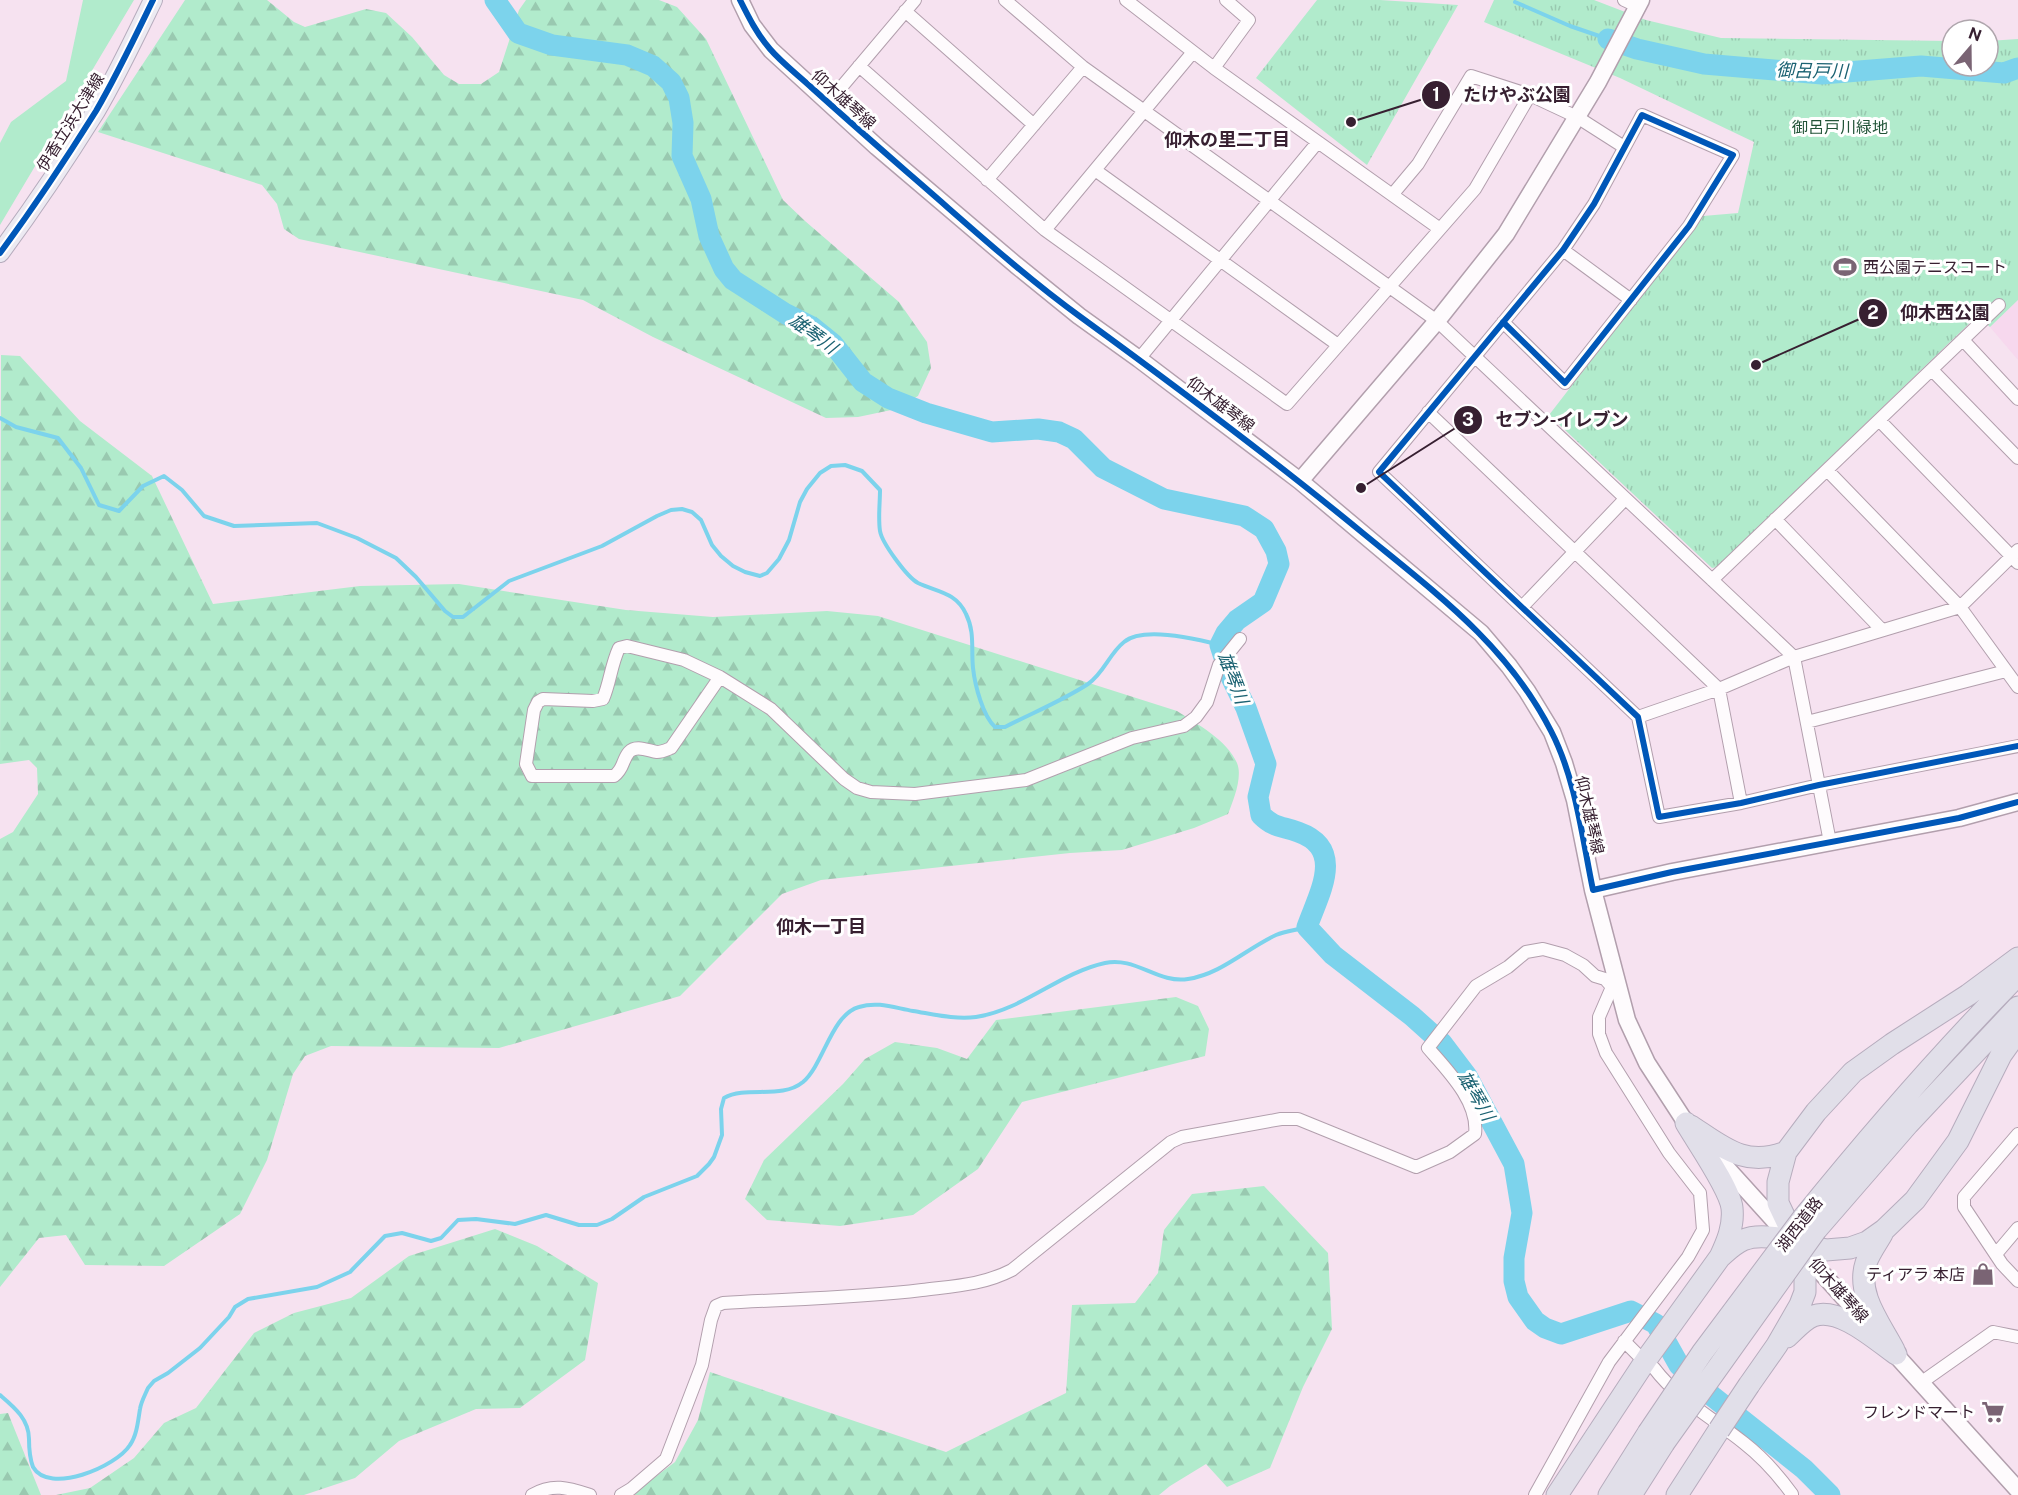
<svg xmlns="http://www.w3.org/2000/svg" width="2018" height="1495" viewBox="0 0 2018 1495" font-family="'Public Sans','Noto Sans JP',sans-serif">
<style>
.built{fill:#f7d8ee}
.grass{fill:#b1ebcc}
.forest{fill:url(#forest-firs)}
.park{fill:url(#park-tufts)}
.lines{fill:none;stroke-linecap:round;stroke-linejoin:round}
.stream{stroke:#7cd3ec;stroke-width:4}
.river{stroke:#7cd3ec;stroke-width:21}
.street-casing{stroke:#b29fad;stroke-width:14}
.secondary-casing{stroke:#b29fad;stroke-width:19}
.primary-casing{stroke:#b6acbd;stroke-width:20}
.highway-casing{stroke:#b6acbd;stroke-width:23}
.street{stroke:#fefbfd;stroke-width:12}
.secondary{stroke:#fefbfd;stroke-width:16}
.primary{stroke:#eceaf2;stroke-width:18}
.highway{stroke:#e1dfe9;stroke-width:21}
.highway-bridge-casing{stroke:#b6acbd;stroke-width:23;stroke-linecap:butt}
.highway-bridge{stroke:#e1dfe9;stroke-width:21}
.cycleway-casing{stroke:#fff;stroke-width:10}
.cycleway{stroke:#0057b8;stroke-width:6}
.labels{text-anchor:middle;stroke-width:6;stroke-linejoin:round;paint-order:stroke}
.street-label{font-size:16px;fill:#372031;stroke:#fff}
.park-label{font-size:16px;fill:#225438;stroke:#fff}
.poi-label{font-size:16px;fill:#372031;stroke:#fff;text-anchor:end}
.water-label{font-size:18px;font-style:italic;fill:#1b6272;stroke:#fff}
.neighbourhood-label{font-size:18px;font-weight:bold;fill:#372031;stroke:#fff}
.leader{fill:none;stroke:#372031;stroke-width:2}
.callout-dot{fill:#372031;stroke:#fff;stroke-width:2}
.mark-label{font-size:18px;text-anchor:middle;font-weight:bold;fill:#fff}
.callout-label{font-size:18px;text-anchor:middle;font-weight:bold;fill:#372031;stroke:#fff;stroke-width:6;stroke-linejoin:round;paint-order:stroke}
</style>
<defs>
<pattern id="forest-firs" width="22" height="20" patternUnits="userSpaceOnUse" patternTransform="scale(1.5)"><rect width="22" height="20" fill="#b1ebcc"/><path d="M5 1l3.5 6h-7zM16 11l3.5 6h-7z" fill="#99c9b0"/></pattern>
<pattern id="park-tufts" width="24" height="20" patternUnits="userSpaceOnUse" patternTransform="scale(1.5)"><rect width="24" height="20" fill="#b1ebcc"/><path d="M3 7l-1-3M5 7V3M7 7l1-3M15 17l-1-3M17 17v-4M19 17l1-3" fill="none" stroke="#99c9b0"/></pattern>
</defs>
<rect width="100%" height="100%" fill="#f6e2f0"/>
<path class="built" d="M2018,300V360L1990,327Z"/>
<path class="grass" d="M83,0H134L0,225V143L11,122L66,81Z"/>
<path class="forest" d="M185,0H267L294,22L305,27L366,9L386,13L412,37L444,75L459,84H481L499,72L519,10L526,0H659L677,7L706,39L783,200L805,221L899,302L927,342L931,368L918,396L896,409L858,417L826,418L653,337L583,300L299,239L284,229L277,204L262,185L98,132Z
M1,355L20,356L80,421L152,476L213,604L360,586L459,584L626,610L713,617L827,611L878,616L1177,711C1197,724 1227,740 1237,763C1243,777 1233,801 1228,814L1194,828L1122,850L1070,853L821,880L782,894L680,996L499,1048L331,1046L305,1056L293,1074L267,1160L240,1214L164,1266L85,1265L66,1235L39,1238L0,1287V839L13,832L38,794L37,768L29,760L0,764Z
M1176,997L1198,1006L1209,1029L1205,1056L1022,1102L978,1169L913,1215L840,1226L767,1220L745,1199L764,1160L843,1084L865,1059L895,1042L937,1048L967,1059L996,1020Z
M1264,1186L1328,1253L1332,1329L1303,1387L1270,1468L1227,1487L1206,1464L1170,1486L1159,1495H631L675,1462L698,1420L710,1372L946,1452L1066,1393L1072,1305L1135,1303L1158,1273L1164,1230L1192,1194Z
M495,1229L537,1246L598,1283L585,1360L520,1408L476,1409L399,1441L355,1478L304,1495H56L90,1488L134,1458L164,1423L196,1408L254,1333L294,1313L351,1298L409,1256Z
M8,1413L41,1495H0V1414Z"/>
<path class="park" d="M1317,0H1380L1458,5L1367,165L1256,78Z
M1494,0H1594L1646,20L1721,38L1952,41V66H1988V41L2018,39V300L1990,327L1977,316L1717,567L1712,568L1549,415L1703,216L1738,213L1754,142L1620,78L1484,22Z"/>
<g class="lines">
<path class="stream" d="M1515,2L1570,26L1608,39
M0,418L16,427L58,438L81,468L99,505L119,511L143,486L164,476L182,490L204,516L234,526L317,523L357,538L396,558L416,577L445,611L453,617H463L509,581L602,546L657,516L671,510L682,509L692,512L701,520L712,545L721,556L733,566L745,572L760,576L767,573L779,559L789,540L800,502L807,489L820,473L831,466L845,465L862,471L880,490C880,503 878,518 880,531C882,543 907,577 918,583C937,592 956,592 966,614C975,632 971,649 973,668C975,686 983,716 995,727H1005C1032,713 1062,701 1088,684C1104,673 1109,654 1124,642C1143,626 1197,639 1220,645
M0,1395C14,1407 29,1419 29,1439C29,1448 30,1459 33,1467C49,1495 116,1467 130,1445C137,1435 138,1421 140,1409C141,1402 145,1395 148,1388L154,1381L168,1373L200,1348L229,1317L235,1307L248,1299L317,1287L350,1272L385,1236L402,1233L431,1241L441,1238L458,1220L476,1219L515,1224L546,1215L579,1225H597L612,1219L644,1197L697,1176L709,1164L714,1157L722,1135L721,1109L724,1098C747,1085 781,1100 803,1082C824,1064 831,1015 859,1007C878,1001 895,1008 913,1011C932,1014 956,1020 976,1017C1023,1010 1059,973 1105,963C1135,956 1158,984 1188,979C1221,974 1246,949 1276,935C1286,931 1297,930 1307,927"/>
<path class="river" d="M495,0L518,33L552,45L627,55L653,66L671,82L679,98L683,123L682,156L701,199L709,236L724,269L733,280L786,314L812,327L833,344L863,382L888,398L926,413L992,432L1038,429L1059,432L1074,439L1103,468L1164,499L1244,516L1264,529L1276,551L1279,564L1263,602L1237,620L1226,633L1220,645L1229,673L1246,708L1266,764L1258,797L1261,815C1274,828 1282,826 1298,832C1346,849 1319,893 1307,927L1333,955L1412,1016L1442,1043L1467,1076L1514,1164L1522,1213L1514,1258V1281L1518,1297L1535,1321L1545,1328L1561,1334L1631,1311L1656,1324L1679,1365L1712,1396L1804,1469L1830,1495
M1608,39L1637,49L1704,64L1822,74L1921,66L2004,73L2018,68"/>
<g class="street-casing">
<path id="street" d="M1005,0L1083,67L1437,321L1794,657L1830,842
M1126,0L1214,68L1440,229
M1624,0L1637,6
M905,11L1034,125
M859,66L1045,230L1287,404L1475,189L1530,95
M1214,68L1249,20L1226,0
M828,103L915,0
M1095,170L1338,345
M987,180L1083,67
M1392,195L1418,164L1471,76L1530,95L1577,117L1624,147
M1045,230L1193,52
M1563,250L1631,300
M1503,322L1565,383L1689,226L1733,155L1642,115L1594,204L1563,250L1379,472L1638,717L1659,817L1741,803L1819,785L2018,746
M1963,340L2018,399
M1139,359L1317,143
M1932,370L2018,458
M1428,412L1719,689L1741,803
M1879,420L2018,563
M1827,470L1960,607L2018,687
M1775,519L1882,630
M1712,580L1999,305
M1522,607L1625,499
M627,646L684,660L720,677L671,748C666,750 662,752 657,752C649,751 636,744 629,752C622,760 624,769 614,776H532L526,764L534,710L538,702L543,699L593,701L603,699C610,683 611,665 619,648Z
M720,677L771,709L844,779L857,788L871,792L915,794L1026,780L1132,738L1184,726L1196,717L1207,702L1219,665L1240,639
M1638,717L1719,689L1794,657L1960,607L2018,550
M1807,722L2006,671
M2018,1134L1964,1197V1207L2002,1264L2018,1281
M1996,1254L2018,1228
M1624,1341L1638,1355
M1654,1368C1678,1400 1713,1418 1744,1443C1762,1457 1779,1476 1792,1494
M1922,1382L1993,1332L2018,1337
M532,1495C553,1483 568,1488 590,1495
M621,1495L631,1489L666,1459L702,1365L711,1320L716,1306L723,1303C790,1299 856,1298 922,1290C954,1286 983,1285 1012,1270L1171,1142L1182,1137L1281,1119H1298L1416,1167L1450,1152L1475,1134C1479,1102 1448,1071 1428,1048L1476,986L1508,967L1526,952L1543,949L1565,955L1583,965L1595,976L1605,979L1612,987
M1535,1495L1609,1362L1688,1257L1703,1230L1700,1193L1669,1153L1606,1053L1599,1034V1017L1612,987"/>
</g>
<g class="secondary-casing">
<path id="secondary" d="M740,0L752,25L771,50L877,147L1016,265L1079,316L1139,359L1300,481L1481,633L1509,666L1527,691L1552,732L1564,763L1575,800L1593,890L1627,1020L1647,1063L1686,1123L2018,1490
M1300,481L1437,321L1506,234L1598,82L1641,0
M1593,890L1672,872L1959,818L2018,802"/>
</g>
<g class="primary-casing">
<path id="primary" d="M0,253C34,207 66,159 96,111C117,75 135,37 153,0"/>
</g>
<g class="highway-casing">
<path id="highway" d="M1691,1126C1723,1147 1745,1168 1786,1152
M1803,1218C1871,1134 1942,1052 2018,975
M1816,1230L1908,1124L2018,1007
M1882,1234C1877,1243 1870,1252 1866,1263C1856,1294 1880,1323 1894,1350
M1720,1257C1727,1251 1734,1244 1743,1240C1766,1230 1802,1245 1826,1250L1850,1248L1867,1242L1884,1230L1915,1200L1958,1141L2001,1055L2018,1031
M1787,1337C1795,1330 1803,1320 1813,1316C1839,1306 1876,1340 1896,1354
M1749,1385L1777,1345L1800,1305L1805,1292V1278L1797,1243L1778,1203V1182L1786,1152L1816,1112L1853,1072L1892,1044L1968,995L2018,958
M1557,1495L1648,1357L1720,1257C1727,1242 1734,1226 1732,1208C1730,1189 1697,1142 1686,1123
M1609,1495L1648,1433
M1631,1495L1664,1443
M1677,1495L1719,1430"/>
</g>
<use href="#street" class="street"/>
<use href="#secondary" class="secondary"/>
<use href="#primary" class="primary"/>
<use href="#highway" class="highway"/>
<g class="highway-bridge-casing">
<path id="highway-bridge" d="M1719,1430L1749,1385
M1648,1433L1702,1353L1803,1218
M1664,1443L1816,1230"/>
</g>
<use href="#highway-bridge" class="highway-bridge"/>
<g class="cycleway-casing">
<path id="cycleway" d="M740,0C749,18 757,34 770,49C782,63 798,75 812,88C843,116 875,144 907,172C964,221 1021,274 1082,318C1178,388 1273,459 1364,534C1436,593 1508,646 1551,731C1576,779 1582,837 1593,890L1672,872L1959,818L2018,802
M0,253C34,207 66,159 96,111C117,75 135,37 153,0
M1503,322L1565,383L1689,226L1733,155L1642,115L1594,204L1563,250L1379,472L1638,717L1659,817L1741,803L1819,785L2018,746"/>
</g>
<use href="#cycleway" class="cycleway"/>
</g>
<defs>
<g id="stadium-bare" transform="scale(1.8)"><path d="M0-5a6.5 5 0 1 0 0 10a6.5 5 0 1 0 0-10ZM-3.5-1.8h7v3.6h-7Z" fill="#7a6474" stroke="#fff" stroke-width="2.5" paint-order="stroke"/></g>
<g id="shop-bare" transform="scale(1.8)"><path d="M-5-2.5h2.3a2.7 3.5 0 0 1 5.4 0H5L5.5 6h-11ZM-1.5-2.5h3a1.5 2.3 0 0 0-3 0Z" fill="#7a6474" stroke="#fff" stroke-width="2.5" paint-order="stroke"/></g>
<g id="supermarket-bare" transform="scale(1.8)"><path d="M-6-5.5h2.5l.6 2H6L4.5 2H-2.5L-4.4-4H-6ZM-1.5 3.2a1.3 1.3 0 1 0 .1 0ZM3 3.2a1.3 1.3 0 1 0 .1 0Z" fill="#7a6474" stroke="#fff" stroke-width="2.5" paint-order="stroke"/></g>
</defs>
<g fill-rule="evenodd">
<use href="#stadium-bare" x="1845" y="267"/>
<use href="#shop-bare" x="1983" y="1274"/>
<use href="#supermarket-bare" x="1993" y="1412"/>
</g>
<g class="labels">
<g class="street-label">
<text transform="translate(844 99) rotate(42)" y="6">仰木雄琴線</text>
<text transform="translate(70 122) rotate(-58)" y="6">伊香立浜大津線</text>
<text transform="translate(1221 404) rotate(37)" y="6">仰木雄琴線</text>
<text transform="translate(1590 815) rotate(77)" y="6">仰木雄琴線</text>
<text transform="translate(1799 1224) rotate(-52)" y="6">湖西道路</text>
<text transform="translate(1839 1290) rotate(48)" y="6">仰木雄琴線</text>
</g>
<g class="park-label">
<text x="1840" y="133">御呂戸川緑地</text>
</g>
<g class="poi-label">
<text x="1863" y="273" text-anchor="start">西公園テニスコート</text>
<text x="1965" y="1280">ティアラ 本店</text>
<text x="1975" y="1418">フレンドマート</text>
</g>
<g class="water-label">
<text transform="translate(1812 71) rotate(1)" y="6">御呂戸川</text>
<text transform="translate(813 334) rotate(36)" y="6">雄琴川</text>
<text transform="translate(1233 678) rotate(69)" y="6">雄琴川</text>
<text transform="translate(1476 1096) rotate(60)" y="6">雄琴川</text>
</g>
<g class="neighbourhood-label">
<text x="1227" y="146">仰木の里二丁目</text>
<text x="821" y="933">仰木一丁目</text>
</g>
</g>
<path class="leader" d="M1351 122L1436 95M1756 365L1873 313M1361 488L1468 420"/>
<g class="callout-dot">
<circle cx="1351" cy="122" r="6"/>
<circle cx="1756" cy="365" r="6"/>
<circle cx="1361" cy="488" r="6"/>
<circle cx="1436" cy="95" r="15"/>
<circle cx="1873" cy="313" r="15"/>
<circle cx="1468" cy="420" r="15"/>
</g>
<g class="mark-label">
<text x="1436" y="101">1</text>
<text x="1873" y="319">2</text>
<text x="1468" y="426">3</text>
</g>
<g class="callout-label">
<text x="1517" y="101">たけやぶ公園</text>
<text x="1945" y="319">仰木西公園</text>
<text x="1562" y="426">セブン-イレブン</text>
</g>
<g transform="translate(1970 48) rotate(20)"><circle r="28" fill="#ffffff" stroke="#afa6ad" stroke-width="1.5"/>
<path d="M0-4.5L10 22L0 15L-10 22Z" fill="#7a6474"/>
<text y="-9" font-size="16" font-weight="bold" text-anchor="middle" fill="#372031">N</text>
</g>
</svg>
